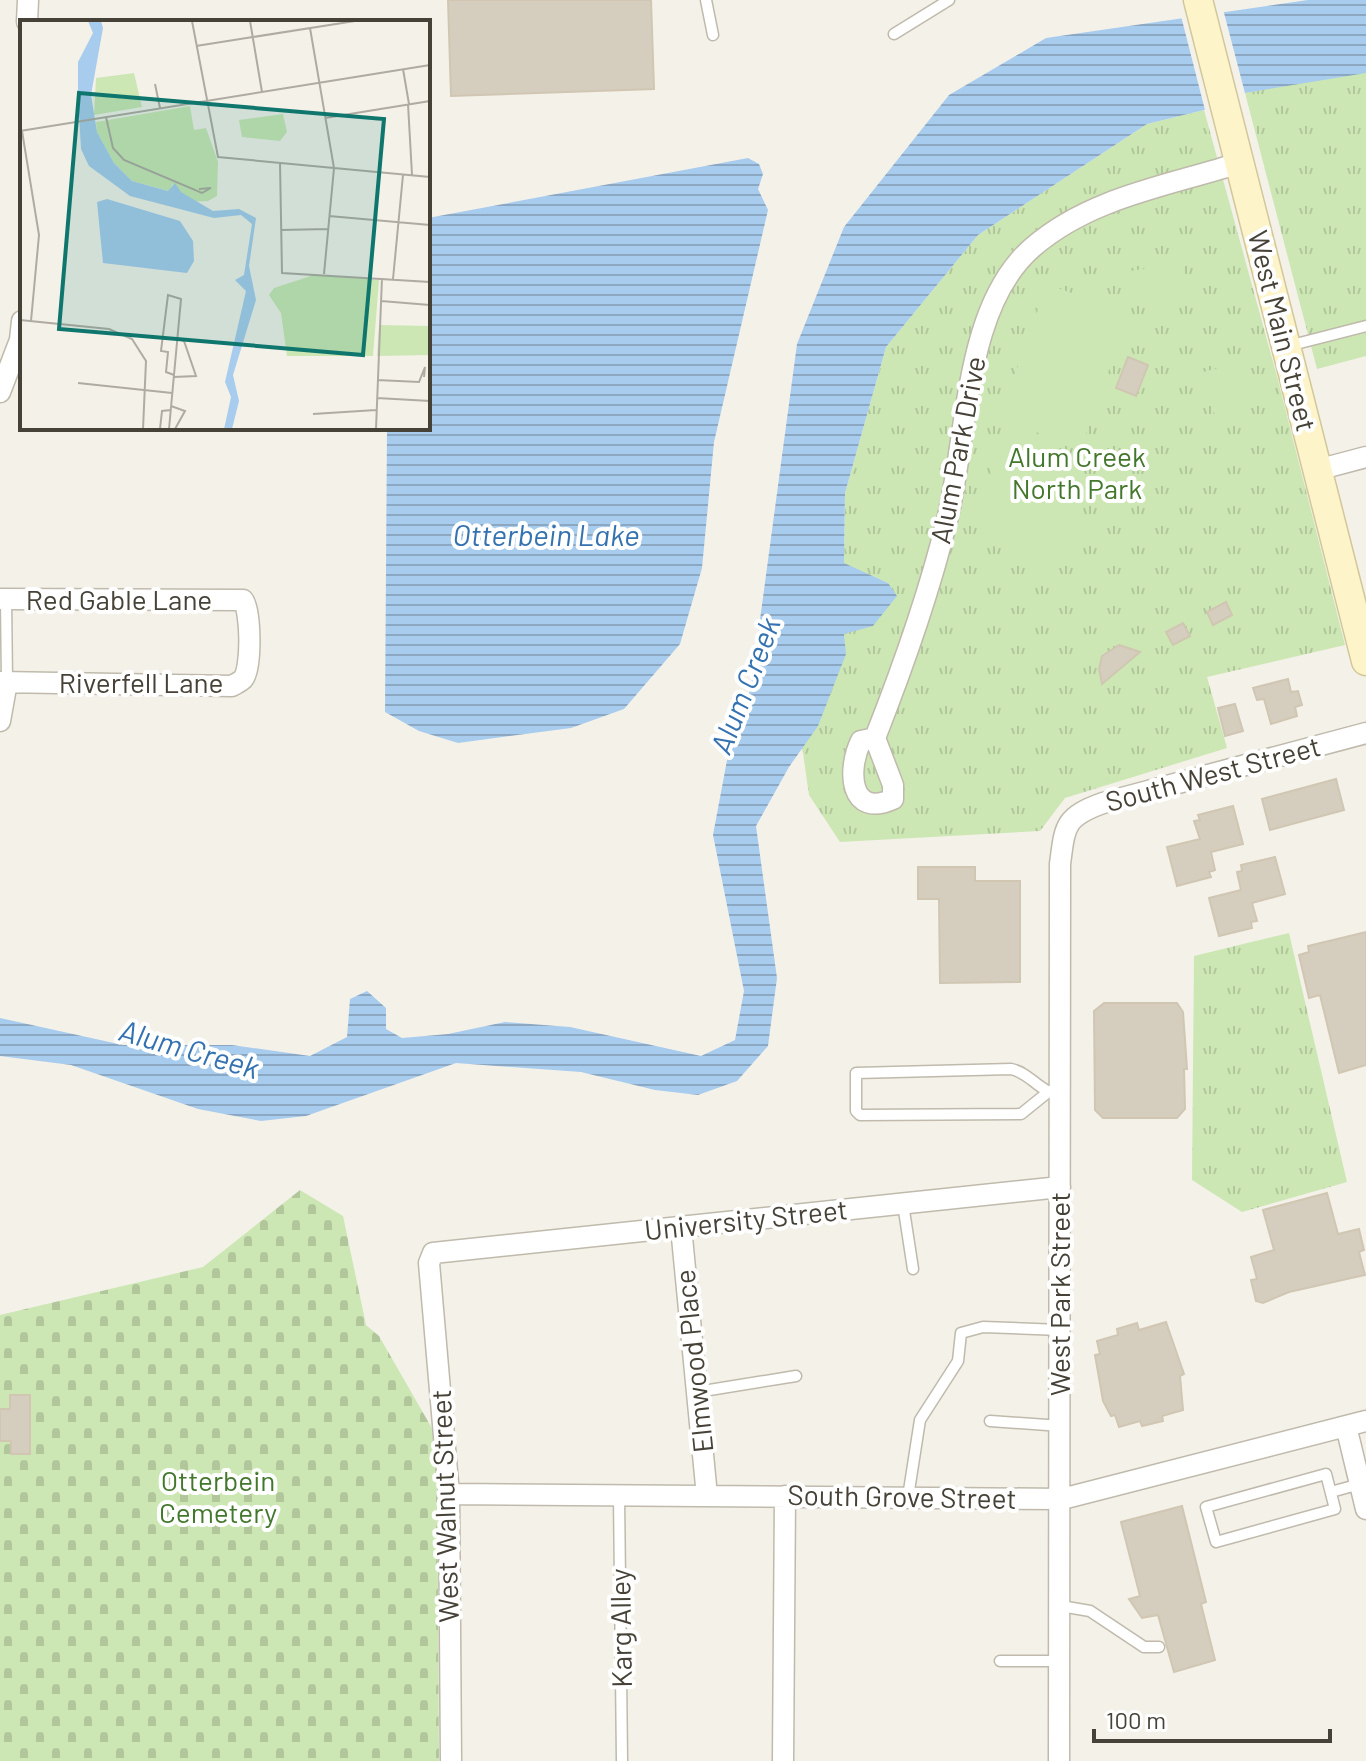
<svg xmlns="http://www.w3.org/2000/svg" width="1366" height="1761" viewBox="0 0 1366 1761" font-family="Barlow,sans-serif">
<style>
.cemetery{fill:url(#cemetery-stones)}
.park{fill:url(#park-tufts)}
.pitch{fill:#cce7b3}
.water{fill:url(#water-rules)}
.pier{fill:#f4f1e9}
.building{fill:#d5cebf;stroke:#d0c6b2;stroke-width:2}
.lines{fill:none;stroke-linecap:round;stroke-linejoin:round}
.service-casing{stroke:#bfbaac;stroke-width:13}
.minor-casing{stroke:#bfbaac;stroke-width:23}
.secondary-casing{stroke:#d2c79a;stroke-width:31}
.service{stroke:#fff;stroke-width:10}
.minor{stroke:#fff;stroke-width:20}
.secondary{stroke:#fdf4ca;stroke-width:28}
.labels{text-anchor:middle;stroke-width:8;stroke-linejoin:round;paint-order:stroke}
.street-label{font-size:28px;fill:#474238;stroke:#fff}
.park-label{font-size:28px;fill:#43782c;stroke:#fff}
.water-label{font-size:30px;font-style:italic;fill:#3472b0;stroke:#fff}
.inset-road{fill:none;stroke:#afaba2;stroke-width:2}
.view{fill:#0f766e;fill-opacity:0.15;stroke:#0f766e;stroke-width:4}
.inset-edge{fill:none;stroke:#474238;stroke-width:4}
</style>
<defs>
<pattern id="cemetery-stones" width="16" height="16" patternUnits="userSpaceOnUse" patternTransform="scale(2)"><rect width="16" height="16" fill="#cce7b3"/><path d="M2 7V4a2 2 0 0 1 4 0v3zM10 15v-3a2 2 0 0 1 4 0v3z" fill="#b1c79b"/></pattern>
<pattern id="park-tufts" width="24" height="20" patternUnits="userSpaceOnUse" patternTransform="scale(2)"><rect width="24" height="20" fill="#cce7b3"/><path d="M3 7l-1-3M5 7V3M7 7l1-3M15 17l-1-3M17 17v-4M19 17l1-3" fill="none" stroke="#b1c79b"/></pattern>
<pattern id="water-rules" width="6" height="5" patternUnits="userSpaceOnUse" patternTransform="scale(2)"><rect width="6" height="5" fill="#a8ccee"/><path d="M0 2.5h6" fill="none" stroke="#8ba7c2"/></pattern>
</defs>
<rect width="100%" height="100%" fill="#f4f1e9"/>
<path class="cemetery" d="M300,1190L343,1216L366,1325L379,1336L437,1437L439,1761H0V1315L203,1267Z"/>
<path class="park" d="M1358,71L1366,73V356L1317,369L1245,93Z
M1204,110L1278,380L1345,645L1207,677L1227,748L1065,798L1040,831L840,842L809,795L791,669L888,583L844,564L845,493L886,347L978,235L1147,124Z
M1289,933L1347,1182L1242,1212L1192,1180L1194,956Z"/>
<path class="pitch" d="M1183,262L1189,294L1136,303L1130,271Z
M1047,284L1129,314L1081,448L999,419Z
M1242,362L1253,406L1215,416L1203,372Z
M1031,444L1064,460C1082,503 1085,524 1058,564L982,543L993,450Z"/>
<path class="water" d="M1308,0H1366V73L1245,93L1204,110L1147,124L978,235L886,347L845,493L844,563L888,583L897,596L873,626L844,634L846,654L818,726L789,767L756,826L777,978L768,1046L737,1081L698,1095L655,1090L581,1072L456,1063L306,1116L261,1121L198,1109L71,1065L0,1056V1018L123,1045H232L310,1056L347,1037L350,999L367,991L386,1008V1029L402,1038L448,1034L505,1022L570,1027L701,1056L735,1040L744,991L713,835L728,755L751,687L797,344L844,227L949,95L1046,38Z
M748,158L759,164L763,174L758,189L768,210L714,442L702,568L680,644L624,709L571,728L458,743L419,731L385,712L387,428H428V218Z"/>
<path class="pier" d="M1223,9L1246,97L1206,114L1181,16Z"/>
<path class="building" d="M448,0H651L654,89L451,96Z
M1128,357L1148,365L1136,396L1116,388Z
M1226,602L1232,615L1213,625L1207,612Z
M1183,623L1190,636L1173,645L1166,632Z
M1119,645L1140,652L1102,684L1099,669L1102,656Z
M1288,679L1291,692L1298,691L1302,705L1295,707L1297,716L1271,724L1264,699L1257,700L1253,688Z
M1235,704L1243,731L1225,736L1218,708Z
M1336,779L1344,810L1270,830L1262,799Z
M1233,806L1243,844L1211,852L1215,870L1209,872L1211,877L1177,886L1167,847L1200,839L1194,821L1200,820L1198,815Z
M1275,857L1285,894L1252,903L1257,921L1251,922L1252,928L1219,936L1209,898L1241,890L1237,872L1242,871L1241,865Z
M918,867H975V881H1020V982L940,983L939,899H918Z
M1366,932V1065L1339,1073L1320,995L1309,998L1299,955L1309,952L1308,946Z
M1104,1003H1177L1183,1012L1187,1069H1184L1185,1109L1177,1118H1103L1095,1110L1094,1011Z
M1327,1193L1338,1234L1359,1229L1364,1250L1359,1252L1365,1275L1289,1292L1263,1303L1256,1301L1251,1280L1257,1279L1251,1257L1274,1250L1263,1210Z
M1166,1322L1184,1374L1180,1376L1183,1410L1162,1416L1163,1421L1142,1426L1140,1421L1119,1427L1115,1415L1111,1416L1103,1401L1095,1355L1100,1354L1097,1341L1118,1335L1117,1329L1137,1323L1139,1330Z
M10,1395H30V1454H11V1441H0V1409H10Z
M1182,1506L1206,1602L1201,1604L1215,1660L1174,1672L1158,1615L1142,1618L1129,1599L1140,1596L1121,1522Z"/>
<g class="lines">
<g class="service-casing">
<path id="service" d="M706,0L713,35
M894,34L949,0
M1288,346L1366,326
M6,599L7,682
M1047,1093L1021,1114L860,1115L856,1111V1073L1011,1069C1031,1073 1039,1093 1060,1094
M903,1204L913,1269
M697,1392L796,1376
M990,1421L1061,1426
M1326,1474L1335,1509L1216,1542L1206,1507Z
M1331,1492L1360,1484
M619,1495L622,1761
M908,1497L920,1420L958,1361L961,1333L983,1327L1060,1330
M1061,1606L1090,1611L1144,1647H1159
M1000,1661H1061"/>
</g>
<g class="minor-casing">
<path id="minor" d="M27,22L28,0
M0,392L20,340L22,321
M1317,470L1366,457
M0,599L243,600C251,611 252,668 243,679C240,682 235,684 232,686L0,682
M0,721L7,682
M875,738L893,785V799C849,819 847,769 861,741L875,738C903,667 929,594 947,520C968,438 963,307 1033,247C1091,197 1168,186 1239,163
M681,1227L707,1496
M1346,1426L1366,1509
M449,1494L1062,1499L1366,1421
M451,1761L449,1494L429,1263L433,1253L1060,1187
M783,1761L785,1496
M1059,1761L1060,864C1065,826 1064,817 1103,803L1366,733"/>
</g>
<g class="secondary-casing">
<path id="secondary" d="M1198,0L1366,661"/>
</g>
<use href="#service" class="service"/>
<use href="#minor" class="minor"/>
<use href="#secondary" class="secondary"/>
</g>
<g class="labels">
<g class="street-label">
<text transform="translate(1282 331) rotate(76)" y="10">West Main Street</text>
<text transform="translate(958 450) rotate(-79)" y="10">Alum Park Drive</text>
<text x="119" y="610">Red Gable Lane</text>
<text x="141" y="693">Riverfell Lane</text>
<text transform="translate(1213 774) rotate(-15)" y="10">South West Street</text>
<text transform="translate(746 1220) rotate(-6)" y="10">University Street</text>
<text transform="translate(1060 1294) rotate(-90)" y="10">West Park Street</text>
<text transform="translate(694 1361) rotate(-96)" y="10">Elmwood Place</text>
<text transform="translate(902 1497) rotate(1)" y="10">South Grove Street</text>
<text transform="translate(445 1506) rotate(-92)" y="10">West Walnut Street</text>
<text transform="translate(621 1628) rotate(-91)" y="10">Karg Alley</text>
</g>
<g class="park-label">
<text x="1077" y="467">Alum Creek<tspan x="1077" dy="32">North Park</tspan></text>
<text x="218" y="1491">Otterbein<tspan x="218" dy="32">Cemetery</tspan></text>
</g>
<g class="water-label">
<text x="546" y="546">Otterbein Lake</text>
<text transform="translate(746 686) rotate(-69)" y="10">Alum Creek</text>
<text transform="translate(189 1050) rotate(16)" y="10">Alum Creek</text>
</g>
</g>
<g transform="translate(20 20)">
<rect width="410" height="410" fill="#f4f1e9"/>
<path d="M294,255L359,260L353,336H267L261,293L249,275L254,268Z" fill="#cce7b3"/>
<path d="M114,53L122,87L74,95L76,58ZM170,86L174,110L186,108L198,142L197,176L188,181L166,182L153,164L149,171L112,161L94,143L77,112L76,102ZM263,94L267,112L260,121L222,117L219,100ZM359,305L410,306V335L357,336Z" fill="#cce7b3"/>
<path d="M107 130a11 11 0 1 1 22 0a11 11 0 1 1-22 0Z" fill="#cce7b3"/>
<path d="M68,1H81L83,8L71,75L77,112L94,143L112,161L148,171L155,163L161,172L193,191L219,189L236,198L229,246L236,280L213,355L219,381L212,409H204L211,377L205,362L226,271L215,260L224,255L232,204L221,195L194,198L110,176L69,146L61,129L58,77V42L73,13ZM87,179L160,201L173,221L174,241L167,253L83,243L77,182Z" fill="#a8ccee"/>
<path class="inset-road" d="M172,1L198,137L410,157M230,1L242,72M290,8L314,148L304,254M176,26L335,1M383,49L389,84M135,64L140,88M388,84L392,155M86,97L93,128L104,140L182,173L191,168L179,169M305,98L410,81M0,111L410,45M2,111L19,215L11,301M260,143L262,253L410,262M309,196L410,205M261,210L308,209M373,259L383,155M361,281L410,285M0,300L89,309L112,319L126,341L123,409M154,357L176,356L164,321L157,318M357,360L399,362L405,347L404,357M58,363L152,373M357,378L410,381M151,386L165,391L155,409M293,394L356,390M140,409L142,391L151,390M149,409L161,279L148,275L141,331L148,332L146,352L154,355M356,409L362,258"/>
<path class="view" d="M59,73L364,99L343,335L39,309Z"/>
<rect width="410" height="410" class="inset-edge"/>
</g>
<path d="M1094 1729v12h236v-12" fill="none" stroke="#474238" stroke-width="4"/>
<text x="1106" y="1729" font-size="24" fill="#474238" stroke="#ffffff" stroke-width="6" paint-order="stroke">100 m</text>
</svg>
